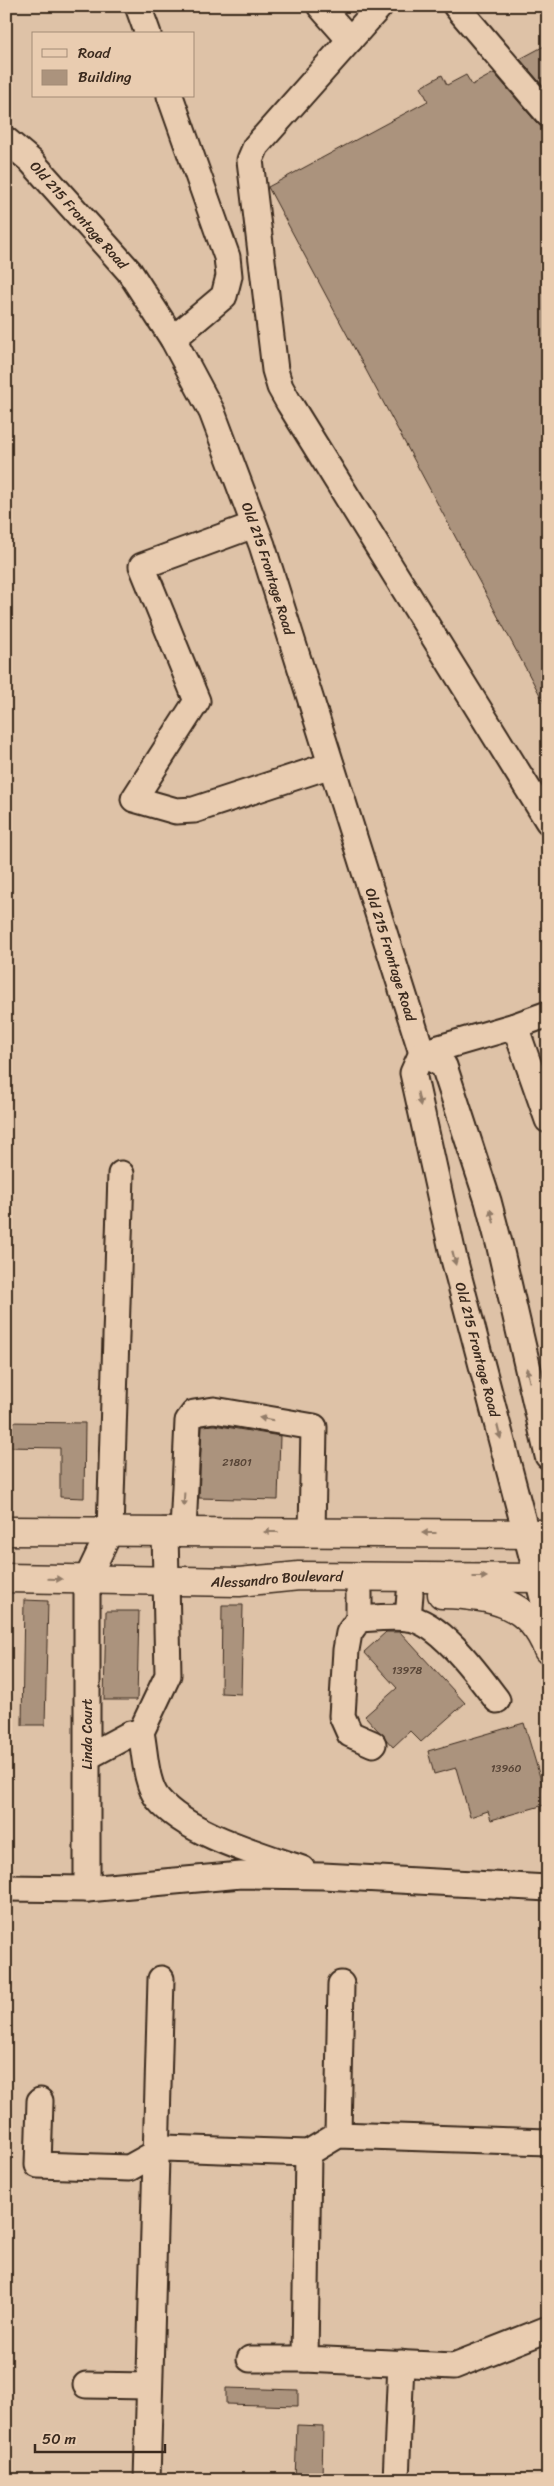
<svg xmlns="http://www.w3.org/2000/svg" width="554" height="2486" viewBox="0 0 554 2486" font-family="Sriracha,sans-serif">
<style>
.building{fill:#ab937d;stroke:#3b2a1e}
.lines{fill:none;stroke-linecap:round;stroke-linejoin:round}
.minor-casing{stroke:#3b2a1e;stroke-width:29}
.major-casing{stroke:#3b2a1e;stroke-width:31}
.minor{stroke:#e9ccb0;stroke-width:25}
.major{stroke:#e9ccb0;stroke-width:28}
.oneway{fill:#927b67}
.labels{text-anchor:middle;stroke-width:4;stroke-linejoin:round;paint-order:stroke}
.number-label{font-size:11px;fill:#574436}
.street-label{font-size:14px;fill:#3b2a1e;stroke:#e9ccb0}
</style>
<rect width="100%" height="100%" fill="#dec2a7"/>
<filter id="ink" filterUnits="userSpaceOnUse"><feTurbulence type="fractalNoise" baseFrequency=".02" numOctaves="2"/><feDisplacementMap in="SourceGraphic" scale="10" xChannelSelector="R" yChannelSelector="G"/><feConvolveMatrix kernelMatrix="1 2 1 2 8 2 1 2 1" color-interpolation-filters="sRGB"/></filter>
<g filter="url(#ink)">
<path class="building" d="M548,44V92L520,59Z
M494,73L537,123L548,128V710L268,187L428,101L421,87L442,75L447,85L466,75L472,85Z
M6,1422L85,1423L84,1498L60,1497V1448L6,1447Z
M214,1425L280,1436L278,1500L199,1498L202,1426Z
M24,1600L48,1601L45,1725H22Z
M222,1605H243L241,1694L221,1693Z
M106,1611H139L137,1700H104Z
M386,1632H400L465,1703L421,1742L410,1731L393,1747L365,1716L397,1688L364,1652Z
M524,1723L548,1804L491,1820L488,1811L470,1817L456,1768L434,1774L428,1751Z
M226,2388L298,2390V2406L226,2404Z
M297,2425L323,2426L322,2480H295Z"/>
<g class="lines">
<g class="minor-casing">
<g id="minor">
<path d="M138,6L148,34"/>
<path d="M320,6L350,40"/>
<path d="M380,6L256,146L250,160L275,370L280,387L289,403L548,821"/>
<path d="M456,6L548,114"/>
<path d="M170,96L227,257L229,276L224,296L173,339"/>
<path id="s1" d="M6,140L31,161L129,271L173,339L212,412L262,545L422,1053L444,1066L488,1201L499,1243L548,1456"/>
<path d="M254,525L142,566L197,701L134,799L176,811L194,810L331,765"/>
<path d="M515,1026L548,1120"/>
<path id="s2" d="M422,1053L413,1073L454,1259L548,1617"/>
<path d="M422,1053L515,1026L548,1014"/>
<path d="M183,1531L188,1421L194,1413L214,1410L314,1427L312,1532"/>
<path d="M408,1618L410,1594"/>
<path d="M359,1619V1593"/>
<path d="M141,1732L168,1675L165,1531"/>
<path d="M373,1744L350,1734L342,1716L346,1650L349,1633L359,1619C374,1618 393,1616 409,1618C442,1624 477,1674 497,1700"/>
<path d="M87,1757L130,1734L141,1732C145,1751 145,1783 158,1799C187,1834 259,1854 302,1869"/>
<path d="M6,1888L87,1889L241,1875L323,1876L548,1888"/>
<path d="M87,1889V1579L110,1531L121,1174"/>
<path d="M40,2101L38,2165L129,2168L165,2148L308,2153L338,2135L548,2142"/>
<path d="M338,2135L341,1984"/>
<path d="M308,2153L305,2359L454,2366L548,2329"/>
<path d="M250,2359H305"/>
<path d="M86,2385L149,2386"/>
<path d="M147,2480L161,1979"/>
<path d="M396,2480L401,2363"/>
</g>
</g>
<g class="major-casing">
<g id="major">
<path d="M6,1531L548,1534"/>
<path id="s3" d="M6,1578L239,1582L299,1576L548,1578"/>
<path d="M442,1594C489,1595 530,1601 548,1650"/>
</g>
</g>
<use href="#minor" class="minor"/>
<use href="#major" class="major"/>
</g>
<defs><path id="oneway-solid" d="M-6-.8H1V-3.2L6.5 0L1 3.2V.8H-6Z" transform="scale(1.25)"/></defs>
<g class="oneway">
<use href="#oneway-solid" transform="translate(419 1099) rotate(78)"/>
<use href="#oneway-solid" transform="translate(492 1216) rotate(-106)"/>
<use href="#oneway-solid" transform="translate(454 1258) rotate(76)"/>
<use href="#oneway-solid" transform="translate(528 1375) rotate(-102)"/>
<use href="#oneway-solid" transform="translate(266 1419) rotate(-170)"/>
<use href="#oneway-solid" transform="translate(499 1432) rotate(76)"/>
<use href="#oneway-solid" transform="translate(184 1500) rotate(93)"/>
<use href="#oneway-solid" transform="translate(271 1532) rotate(-180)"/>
<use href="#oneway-solid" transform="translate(429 1533) rotate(-180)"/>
<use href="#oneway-solid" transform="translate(480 1577)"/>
<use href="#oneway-solid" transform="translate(55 1579) rotate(1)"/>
</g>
</g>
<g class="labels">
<g class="number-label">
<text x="237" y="1466">21801</text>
<text x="407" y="1674">13978</text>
<text x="506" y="1772">13960</text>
</g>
<g class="street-label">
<text dy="5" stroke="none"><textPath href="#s1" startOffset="105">Old 215 Frontage Road</textPath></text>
<text dy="5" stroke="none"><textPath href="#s1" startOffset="510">Old 215 Frontage Road</textPath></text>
<text dy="5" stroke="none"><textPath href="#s1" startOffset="915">Old 215 Frontage Road</textPath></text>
<text dy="5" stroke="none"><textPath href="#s2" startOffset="306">Old 215 Frontage Road</textPath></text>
<text dy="5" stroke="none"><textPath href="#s3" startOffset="271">Alessandro Boulevard</textPath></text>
<text transform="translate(87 1734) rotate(-90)" y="5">Linda Court</text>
</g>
</g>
<rect width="554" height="2486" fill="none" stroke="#e9ccb0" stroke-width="25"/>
<rect x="12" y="12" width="529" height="2461" fill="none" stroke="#3b2a1e" stroke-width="2" filter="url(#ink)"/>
<rect x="32" y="32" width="162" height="65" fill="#e9ccb0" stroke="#a38b76"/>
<rect x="42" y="49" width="25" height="8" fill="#e9ccb0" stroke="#a38b76"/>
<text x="78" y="58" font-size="15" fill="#3b2a1e">Road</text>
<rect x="42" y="70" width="25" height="15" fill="#ab937d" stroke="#a38b76"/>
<text x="78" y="82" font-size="15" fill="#3b2a1e">Building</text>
<path d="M35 2444v8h130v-8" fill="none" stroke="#3b2a1e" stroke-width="2.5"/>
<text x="42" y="2444" font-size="15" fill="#3b2a1e" stroke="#e9ccb0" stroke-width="4" paint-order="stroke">50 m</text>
</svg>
